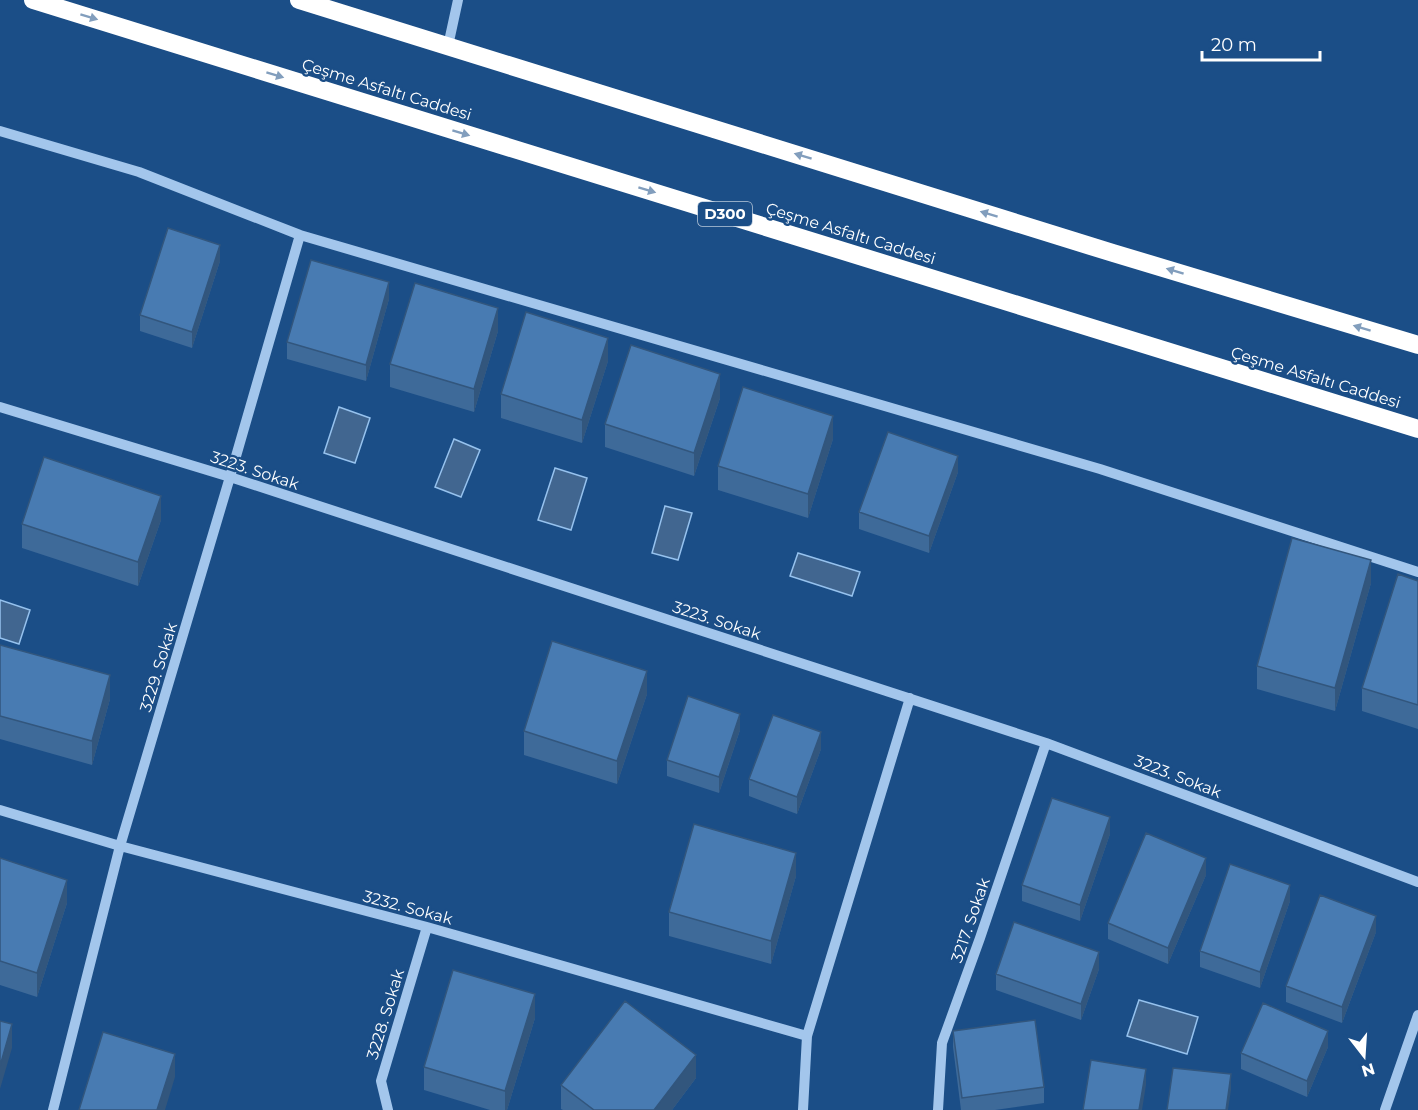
<svg xmlns="http://www.w3.org/2000/svg" width="1418" height="1110" viewBox="0 0 1418 1110" font-family="Montserrat,sans-serif">
<style>
.water{fill:#416690;stroke:#96c2ee;stroke-width:1.5}
.lines{fill:none;stroke-linecap:round;stroke-linejoin:round}
.minor{stroke:#a3c6ec;stroke-width:10}
.highway{stroke:#fff;stroke-width:18}
.wall{fill:#3e6a99}
.shaded-wall{fill:#32567d}
.building{fill:#487bb2;stroke:#32567d;stroke-width:1.5}
.oneway{fill:#829ebd}
.labels{text-anchor:middle;stroke-width:5;stroke-linejoin:round;paint-order:stroke}
.shield{fill:#1b4e87;stroke:#bbcadb;stroke-width:1.5}
.shield-label{font-size:15px;font-weight:bold;fill:#fff}
.street-label{font-size:16px;fill:#fff;stroke:#1b4e87}
</style>
<rect width="100%" height="100%" fill="#1b4e87"/>
<path class="water" d="M 339,407 L 370,418 L 355,463 L 324,453 Z
M 454,439 L 480,450 L 461,497 L 435,487 Z
M 555,468 L 587,478 L 571,530 L 538,520 Z
M 665,506 L 692,513 L 678,560 L 652,553 Z
M 798,553 L 860,572 L 852,596 L 790,576 Z
M 0,600 L 30,610 L 19,644 L 0,638 Z
M 1139,1000 L 1198,1017 L 1187,1054 L 1127,1036 Z"/>
<g class="lines">
<path class="minor" d="M 448,46 L 458,0
M 0,131 L 139,172 L 300,235 L 1100,469 L 1418,572
M 0,407 L 230,477 L 1046,743 L 1418,882
M 0,810 L 120,846 L 427,927 L 807,1036
M 53,1110 L 120,846 L 230,477 L 300,235
M 388,1110 L 381,1081 L 427,927
M 803,1110 L 807,1036 L 910,698
M 938,1110 L 942,1043 L 980,938 L 1046,743
M 1385,1110 L 1418,1015"/>
<path class="highway" d="M 33,0 L 1418,429
M 299,0 L 1113,253 L 1418,345"/>
</g>
<path class="wall" d="M 220,261 L 192,348 L 140,331 L 140,315 Z
M 389,299 L 366,381 L 287,359 L 287,342 Z
M 498,331 L 474,412 L 390,387 L 390,364 Z
M 608,361 L 582,443 L 501,418 L 501,394 Z
M 720,398 L 694,476 L 605,447 L 605,424 Z
M 833,439 L 808,518 L 718,490 L 718,466 Z
M 958,472 L 929,553 L 859,529 L 859,512 Z
M 161,520 L 138,586 L 22,548 L 22,524 Z
M 1418,581 L 1418,729 L 1362,711 L 1362,688 Z
M 1371,583 L 1335,711 L 1257,689 L 1257,666 Z
M 0,645 L 110,699 L 92,765 L 0,739 Z
M 647,694 L 617,784 L 524,755 L 524,731 Z
M 740,730 L 719,793 L 667,776 L 667,760 Z
M 821,749 L 797,814 L 749,796 L 749,779 Z
M 1110,834 L 1080,921 L 1022,901 L 1022,885 Z
M 0,858 L 67,903 L 37,997 L 0,985 Z
M 1206,875 L 1168,964 L 1108,939 L 1108,923 Z
M 796,876 L 771,964 L 669,936 L 669,912 Z
M 1290,901 L 1260,988 L 1200,967 L 1200,951 Z
M 1376,932 L 1342,1023 L 1286,1002 L 1286,986 Z
M 1099,969 L 1081,1020 L 996,990 L 996,974 Z
M 535,1018 L 507,1110 L 490,1110 L 424,1090 L 424,1067 Z
M 953,1031 L 1044,1087 L 1044,1103 L 995,1110 L 961,1110 L 953,1047 Z
M 1328,1047 L 1307,1097 L 1241,1069 L 1241,1053 Z
M 696,1078 L 672,1110 L 563,1110 L 561,1109 L 561,1085 Z"/>
<path class="shaded-wall" d="M 220,245 L 220,261 L 192,348 L 192,332 Z
M 389,282 L 389,299 L 366,381 L 366,365 Z
M 498,308 L 498,331 L 474,412 L 474,389 Z
M 608,338 L 608,361 L 582,443 L 582,420 Z
M 720,374 L 720,398 L 694,476 L 694,453 Z
M 833,416 L 833,439 L 808,518 L 808,494 Z
M 958,456 L 958,472 L 929,553 L 929,536 Z
M 161,496 L 161,520 L 138,586 L 138,562 Z
M 1371,560 L 1371,583 L 1335,711 L 1335,688 Z
M 647,671 L 647,694 L 617,784 L 617,761 Z
M 110,675 L 110,699 L 92,765 L 92,741 Z
M 740,714 L 740,730 L 719,793 L 719,777 Z
M 821,732 L 821,749 L 797,814 L 797,797 Z
M 1110,817 L 1110,834 L 1080,921 L 1080,905 Z
M 796,853 L 796,876 L 771,964 L 771,941 Z
M 1206,858 L 1206,875 L 1168,964 L 1168,948 Z
M 67,880 L 67,903 L 37,997 L 37,973 Z
M 1290,885 L 1290,901 L 1260,988 L 1260,972 Z
M 1376,916 L 1376,932 L 1342,1023 L 1342,1007 Z
M 1099,952 L 1099,969 L 1081,1020 L 1081,1004 Z
M 535,994 L 535,1018 L 507,1110 L 505,1110 L 505,1091 Z
M 12,1024 L 12,1048 L 0,1089 L 0,1066 Z
M 1328,1031 L 1328,1047 L 1307,1097 L 1307,1081 Z
M 175,1054 L 175,1077 L 165,1110 L 157,1110 Z
M 696,1055 L 696,1078 L 672,1110 L 654,1110 Z
M 1146,1069 L 1146,1085 L 1142,1110 L 1139,1110 Z
M 1231,1074 L 1231,1090 L 1228,1110 L 1226,1110 Z"/>
<path class="building" d="M 168,228 L 220,245 L 192,332 L 140,315 Z
M 311,260 L 389,282 L 366,365 L 287,342 Z
M 415,283 L 498,308 L 474,389 L 390,364 Z
M 526,312 L 608,338 L 582,420 L 501,394 Z
M 631,345 L 720,374 L 694,453 L 605,424 Z
M 743,387 L 833,416 L 808,494 L 718,466 Z
M 888,432 L 958,456 L 929,536 L 859,512 Z
M 44,457 L 161,496 L 138,562 L 22,524 Z
M 1292,538 L 1371,560 L 1335,688 L 1257,666 Z
M 1398,574 L 1418,581 L 1418,705 L 1362,688 Z
M 552,641 L 647,671 L 617,761 L 524,731 Z
M 0,645 L 110,675 L 92,741 L 0,716 Z
M 688,696 L 740,714 L 719,777 L 667,760 Z
M 773,715 L 821,732 L 797,797 L 749,779 Z
M 1052,798 L 1110,817 L 1080,905 L 1022,885 Z
M 694,824 L 796,853 L 771,941 L 669,912 Z
M 1146,833 L 1206,858 L 1168,948 L 1108,923 Z
M 0,858 L 67,880 L 37,973 L 0,961 Z
M 1230,864 L 1290,885 L 1260,972 L 1200,951 Z
M 1320,895 L 1376,916 L 1342,1007 L 1286,986 Z
M 1014,922 L 1099,952 L 1081,1004 L 996,974 Z
M 453,970 L 535,994 L 505,1091 L 424,1067 Z
M 625,1001 L 696,1055 L 654,1110 L 594,1110 L 561,1085 Z
M 1263,1003 L 1328,1031 L 1307,1081 L 1241,1053 Z
M 1035,1020 L 1044,1087 L 962,1098 L 953,1031 Z
M 0,1021 L 12,1024 L 0,1066 Z
M 103,1032 L 175,1054 L 157,1110 L 79,1110 Z
M 1091,1060 L 1146,1069 L 1139,1110 L 1083,1110 Z
M 1173,1068 L 1231,1074 L 1226,1110 L 1167,1110 Z"/>
<defs><path id="oneway-solid" d="M-6-.8H1V-3.2L6.5 0L1 3.2V.8H-6Z" transform="scale(1.5)"/></defs>
<g class="oneway">
<use href="#oneway-solid" transform="translate(89 17) rotate(17)"/>
<use href="#oneway-solid" transform="translate(275 75) rotate(17)"/>
<use href="#oneway-solid" transform="translate(461 133) rotate(17)"/>
<use href="#oneway-solid" transform="translate(803 156) rotate(-163)"/>
<use href="#oneway-solid" transform="translate(647 190) rotate(17)"/>
<use href="#oneway-solid" transform="translate(989 214) rotate(-163)"/>
<use href="#oneway-solid" transform="translate(1175 271) rotate(-163)"/>
<use href="#oneway-solid" transform="translate(1362 328) rotate(-163)"/>
</g>
<g class="labels">
<rect class="shield" x="698" y="202" width="54" height="24" rx="4.5"/>
<g class="shield-label">
<text x="725" y="219">D300</text>
</g>
<g class="street-label">
<text transform="translate(387 89) rotate(17)" y="6">Çeşme Asfaltı Caddesi</text>
<text transform="translate(851 233) rotate(17)" y="6">Çeşme Asfaltı Caddesi</text>
<text transform="translate(1316 377) rotate(17)" y="6">Çeşme Asfaltı Caddesi</text>
<text transform="translate(255 470) rotate(18)" y="6">3223. Sokak</text>
<text transform="translate(717 620) rotate(18)" y="6">3223. Sokak</text>
<text transform="translate(158 667) rotate(-73)" y="6">3229. Sokak</text>
<text transform="translate(1178 776) rotate(21)" y="6">3223. Sokak</text>
<text transform="translate(408 907) rotate(15)" y="6">3232. Sokak</text>
<text transform="translate(970 920) rotate(-71)" y="6">3217. Sokak</text>
<text transform="translate(385 1014) rotate(-73)" y="6">3228. Sokak</text>
</g>
</g>
<g transform="translate(1364 1056) rotate(163)" stroke="#1b4e87" stroke-width="4.5" paint-order="stroke">
<path d="M0-4.5L10 22L0 15L-10 22Z" fill="#ffffff"/>
<text y="-9" font-size="16" font-weight="bold" text-anchor="middle" fill="#ffffff">N</text>
</g>
<path d="M1202 51v9h118v-9" fill="none" stroke="#ffffff" stroke-width="3"/>
<text x="1211" y="51" font-size="18" fill="#ffffff" stroke="#1b4e87" stroke-width="4.5" paint-order="stroke">20 m</text>
</svg>
